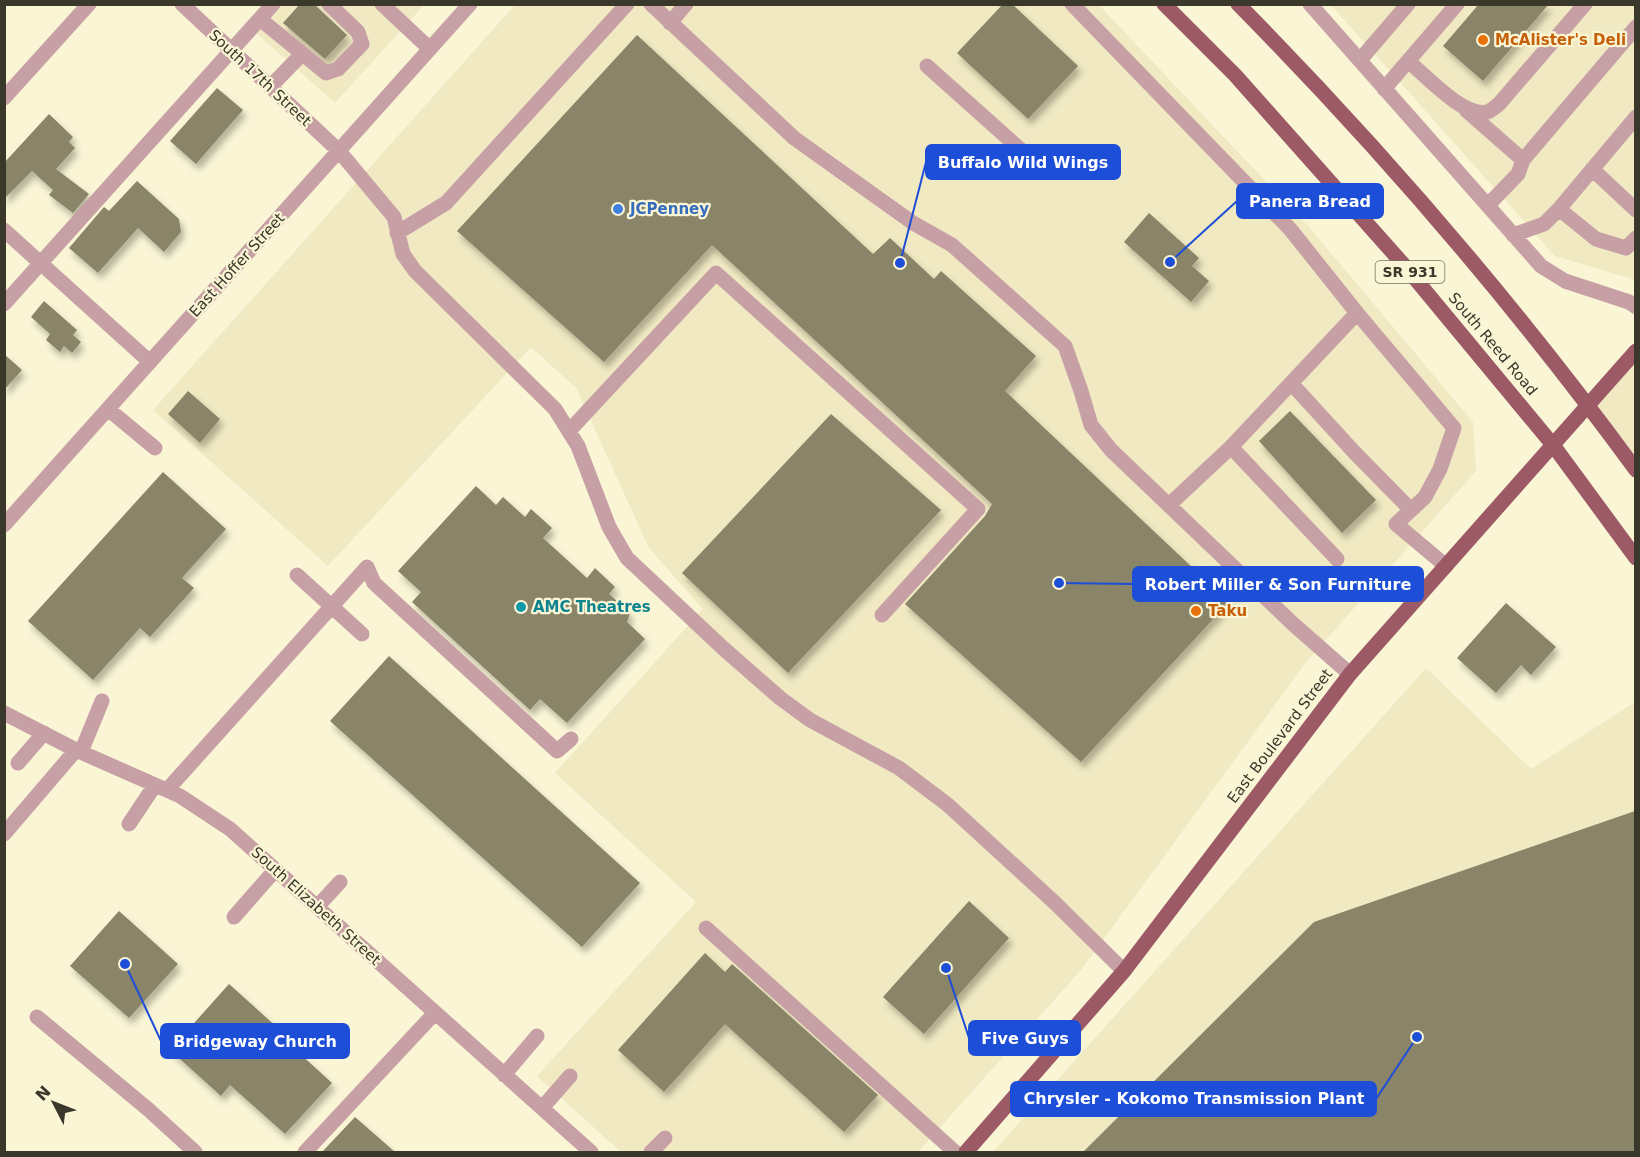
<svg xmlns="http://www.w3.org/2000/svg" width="1640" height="1157" viewBox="0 0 1640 1157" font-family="'DejaVu Sans',sans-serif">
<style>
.built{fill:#f0e9c2}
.building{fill:#8a8467;filter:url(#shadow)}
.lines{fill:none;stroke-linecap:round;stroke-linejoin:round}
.minor{stroke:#c7a0a6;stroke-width:15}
.major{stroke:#9c5a66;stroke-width:15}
.food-dot{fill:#e8710a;stroke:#faf5d5;stroke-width:2}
.shop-dot{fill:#3f7fe0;stroke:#faf5d5;stroke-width:2}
.culture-dot{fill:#0f9aa8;stroke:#faf5d5;stroke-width:2}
.labels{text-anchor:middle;stroke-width:4.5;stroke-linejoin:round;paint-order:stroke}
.shield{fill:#faf5d5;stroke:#74705e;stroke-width:1.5}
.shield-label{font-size:14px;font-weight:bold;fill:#3a372b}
.food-label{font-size:15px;font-weight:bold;fill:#c56008;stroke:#faf5d5;text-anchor:start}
.street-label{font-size:15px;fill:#3a372b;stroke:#faf5d5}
.shop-label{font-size:15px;font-weight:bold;fill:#366cbe;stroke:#faf5d5;text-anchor:start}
.culture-label{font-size:15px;font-weight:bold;fill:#0d838f;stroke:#faf5d5;text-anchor:start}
.leader{fill:none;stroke:#1d4ed8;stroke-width:2}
.callout-dot{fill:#1d4ed8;stroke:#faf5d5;stroke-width:2}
.callout{fill:#1d4ed8;stroke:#1d4ed8;stroke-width:2}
.callout-label{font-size:16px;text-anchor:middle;font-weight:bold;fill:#fff}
</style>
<defs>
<filter id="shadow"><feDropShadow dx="3.5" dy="6" stdDeviation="3" flood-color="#0004"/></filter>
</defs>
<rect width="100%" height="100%" fill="#faf5d5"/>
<path class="built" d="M 1098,4 L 1309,227 L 1473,422 L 1476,471 L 1307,661 L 1081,970 L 918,1152 L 621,1152 L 537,1076 L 696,902 L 555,773 L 703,609 L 649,548 L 576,388 L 531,347 L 328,566 L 153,410 L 515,5 Z
M 279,5 L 424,5 L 335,103 L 255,32 Z
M 1331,5 L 1635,5 L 1635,280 L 1555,256 Z
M 1635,351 L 1635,473 L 1588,405 Z
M 1426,668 L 1531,769 L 1635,702 L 1635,1152 L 993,1152 Z"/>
<path class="building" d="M 300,4 L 314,4 L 347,35 L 325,59 L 283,23 Z
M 1003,4 L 1012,4 L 1078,66 L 1028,119 L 957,53 Z
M 1479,4 L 1549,4 L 1483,81 L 1443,46 Z
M 637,35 L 873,254 L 890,238 L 934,279 L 941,271 L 1036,356 L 1005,391 L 1229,602 L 1081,762 L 905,604 L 985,516 L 992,504 L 712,245 L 604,362 L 457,231 Z
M 217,88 L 243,110 L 196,164 L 170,141 Z
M 49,114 L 73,137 L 69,142 L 75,148 L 56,169 L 89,194 L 73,213 L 49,195 L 53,190 L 32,171 L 4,199 L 4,163 Z
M 137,181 L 179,219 L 181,232 L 164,252 L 138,228 L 98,273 L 69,248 L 104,207 L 109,211 Z
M 1149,213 L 1199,258 L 1192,266 L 1209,281 L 1191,302 L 1124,242 Z
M 44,301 L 77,330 L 73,335 L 81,342 L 72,353 L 64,346 L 60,352 L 46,340 L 50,334 L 31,317 Z
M 4,354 L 22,370 L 4,390 Z
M 188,391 L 220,419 L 200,443 L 168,414 Z
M 1290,411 L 1376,500 L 1342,533 L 1259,441 Z
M 831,414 L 941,510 L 788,673 L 682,573 Z
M 163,472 L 226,529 L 182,578 L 194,588 L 150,637 L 140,628 L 93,680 L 28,621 Z
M 476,486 L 496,505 L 503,497 L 525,517 L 531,509 L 552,528 L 543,538 L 587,578 L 595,568 L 615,587 L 609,594 L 630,613 L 627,622 L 645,639 L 567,723 L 540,699 L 530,710 L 412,602 L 421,592 L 398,571 Z
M 1506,603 L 1556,647 L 1531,675 L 1521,665 L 1496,693 L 1457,658 Z
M 389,656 L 640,883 L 582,947 L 330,721 Z
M 1635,811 L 1635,1152 L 1083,1152 L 1314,922 Z
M 969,901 L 1009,938 L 924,1034 L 883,997 Z
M 119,911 L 178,964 L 129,1018 L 70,966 Z
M 705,953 L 725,972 L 732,964 L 878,1095 L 844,1132 L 725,1024 L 664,1092 L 618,1050 Z
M 229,984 L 279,1029 L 276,1032 L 332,1083 L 285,1134 L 230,1085 L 221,1096 L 170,1050 Z
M 355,1117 L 395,1152 L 322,1152 Z"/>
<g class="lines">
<path class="minor" d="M 182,4 L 339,151 L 394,217 L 403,254 L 415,271 L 555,409 L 578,446 L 609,527 L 627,558 L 724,649 L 780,698 L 810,720 L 899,768 L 948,805 L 1054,902 L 1124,971
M 382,4 L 430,49
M 651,4 L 794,138 L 913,223 L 952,245 L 1065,346 L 1081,391 L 1091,425 L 1111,450 L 1292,623 L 1350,674
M 1072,4 L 1290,229 L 1357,313
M 1310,4 L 1541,266 L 1565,281 L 1629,302 L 1636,307
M 260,19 L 326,73 L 338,69 L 362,44 L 358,32 L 329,4
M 670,23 L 686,4
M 1360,60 L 1408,4
M 1408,61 C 1425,75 1464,118 1487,112 C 1491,111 1495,107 1499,104 L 1585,4
M 927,66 L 1030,158
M 270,87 L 302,54
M 1384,89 L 1457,4
M 4,98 L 89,4
M 1466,110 L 1523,160
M 1592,169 L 1636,210
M 1488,205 L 1518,174 L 1523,160 L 1636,27
M 1559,209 L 1596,239 L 1626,248 L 1636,238
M 4,230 L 150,362
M 397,233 L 446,203 L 627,4
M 1513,235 L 1544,224 L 1559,209 L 1636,117
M 4,304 L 273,4
M 1291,383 L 1354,452 L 1411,510
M 108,409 L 155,448
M 569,431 L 716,273 L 978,509 L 882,615
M 1231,447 L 1337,559
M 1169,505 L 1231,447 L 1357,313 L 1454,428 L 1440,469 L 1425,497 L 1396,524 L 1446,566
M 4,525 L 470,4
M 297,575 L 362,634
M 4,713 L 76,750 L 180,796 L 230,829 L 591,1152
M 81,752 L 102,701
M 18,763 L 44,733
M 167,790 L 367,567 L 374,583 L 557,751 L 571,739
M 129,824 L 155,785
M 4,834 L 76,750
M 317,907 L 340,882
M 234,917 L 275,870
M 706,928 L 955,1152
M 37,1017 L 149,1110 L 195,1152
M 504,1075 L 537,1036
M 542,1108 L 570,1076
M 305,1152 L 434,1014
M 651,1152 L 665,1138"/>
<path class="major" d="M 1164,4 L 1235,75 L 1403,264 L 1553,445 L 1636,558
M 1238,4 C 1381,149 1516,306 1636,470
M 966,1152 L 1124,971 L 1350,674 L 1636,351"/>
</g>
<g class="food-dot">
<circle cx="1483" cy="40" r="6"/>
<circle cx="1196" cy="611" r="6"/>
</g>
<circle class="shop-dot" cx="618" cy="209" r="6"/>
<circle class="culture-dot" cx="521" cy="607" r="6"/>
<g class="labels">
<rect class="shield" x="1375.5" y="261" width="69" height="22" rx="4.5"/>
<g class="shield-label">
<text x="1410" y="277">SR 931</text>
</g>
<g class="food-label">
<text x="1495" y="45">McAlister's Deli</text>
<text x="1208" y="616">Taku</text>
</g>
<g class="street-label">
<text transform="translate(260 78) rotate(43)" y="5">South 17th Street</text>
<text transform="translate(237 265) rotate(-48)" y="5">East Hoffer Street</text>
<text transform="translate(1493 344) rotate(50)" y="5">South Reed Road</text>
<text transform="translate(1280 736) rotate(-53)" y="5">East Boulevard Street</text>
<text transform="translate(316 906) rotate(42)" y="5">South Elizabeth Street</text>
</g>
<g class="shop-label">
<text x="630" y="214">JCPenney</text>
</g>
<g class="culture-label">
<text x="533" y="612">AMC Theatres</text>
</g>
</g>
<path class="leader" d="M900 263L926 162M1170 262L1237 201M1059 583L1133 584M946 968L969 1038M125 964L161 1041M1417 1037L1376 1099"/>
<g class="callout-dot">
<circle cx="900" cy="263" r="6"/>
<circle cx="1170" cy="262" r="6"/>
<circle cx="1059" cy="583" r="6"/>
<circle cx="946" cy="968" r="6"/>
<circle cx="125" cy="964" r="6"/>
<circle cx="1417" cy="1037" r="6"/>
</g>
<g class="callout">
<rect x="926" y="145" width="194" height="34" rx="6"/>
<rect x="1237" y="184" width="146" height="34" rx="6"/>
<rect x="1133" y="567" width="290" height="34" rx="6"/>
<rect x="969" y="1021" width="111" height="34" rx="6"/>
<rect x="161" y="1024" width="188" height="34" rx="6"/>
<rect x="1011" y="1082" width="365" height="34" rx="6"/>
</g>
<g class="callout-label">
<text x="1023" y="168">Buffalo Wild Wings</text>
<text x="1310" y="207">Panera Bread</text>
<text x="1278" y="590">Robert Miller &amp; Son Furniture</text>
<text x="1025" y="1044">Five Guys</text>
<text x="255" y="1047">Bridgeway Church</text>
<text x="1194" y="1104">Chrysler - Kokomo Transmission Plant</text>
</g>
<rect width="1640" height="1157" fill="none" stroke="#3a372b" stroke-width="12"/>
<g transform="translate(54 1103) rotate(312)" stroke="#faf5d5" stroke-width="4.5" paint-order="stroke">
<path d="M0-4.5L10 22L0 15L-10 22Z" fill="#3a372b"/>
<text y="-9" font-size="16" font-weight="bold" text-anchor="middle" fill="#3a372b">N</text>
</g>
</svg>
